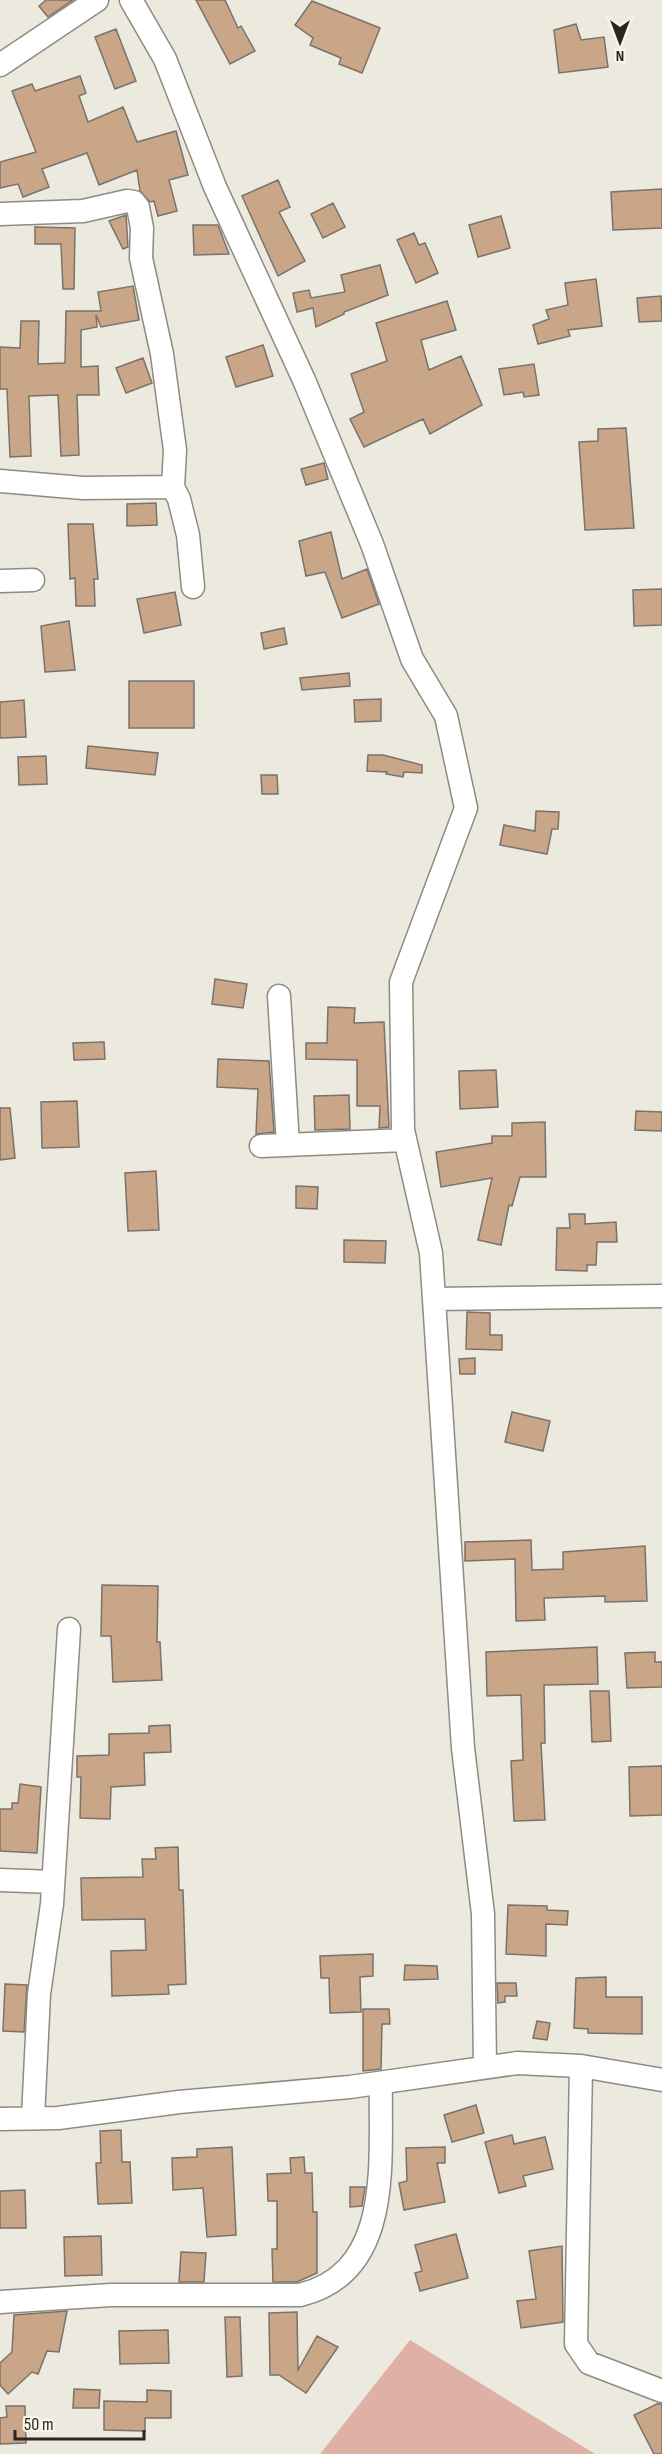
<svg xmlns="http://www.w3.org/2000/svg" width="662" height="2454" viewBox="0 0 662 2454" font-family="'Sofia Sans Condensed',sans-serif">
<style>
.green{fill:#dfb0a6}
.building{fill:#c8a687;stroke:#7b726b;stroke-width:1.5}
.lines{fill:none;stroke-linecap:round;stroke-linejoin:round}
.minor-casing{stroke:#8e8c81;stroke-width:25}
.minor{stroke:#fff;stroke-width:22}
</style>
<rect width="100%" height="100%" fill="#ece9de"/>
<path class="green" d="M 410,2340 L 595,2454 L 320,2454 Z"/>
<path class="building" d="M 46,0 L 73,0 L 48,17 L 39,6 Z
M 196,0 L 225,0 L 238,28 L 241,26 L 255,51 L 230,64 Z
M 312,1 L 380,28 L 362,73 L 339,64 L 341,58 L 310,45 L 313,38 L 295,25 Z
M 576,24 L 581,40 L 604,37 L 608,67 L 559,73 L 554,30 Z
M 116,29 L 136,81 L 115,89 L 95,37 Z
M 80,76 L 86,93 L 79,96 L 88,122 L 123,107 L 137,142 L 176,131 L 188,175 L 169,180 L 177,211 L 158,216 L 154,201 L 150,202 L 140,191 L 137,170 L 99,185 L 87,153 L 42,169 L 49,187 L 23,197 L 18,184 L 0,188 L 0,162 L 36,152 L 12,91 L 32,84 L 35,91 Z
M 278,180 L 290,207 L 279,212 L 305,261 L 278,276 L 242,196 Z
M 662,189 L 662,228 L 613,230 L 611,192 Z
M 333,203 L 345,227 L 323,238 L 311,214 Z
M 126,215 L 128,247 L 123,249 L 109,221 Z
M 501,216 L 510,248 L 478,257 L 469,225 Z
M 193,225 L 218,225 L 229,254 L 194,255 Z
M 35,227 L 75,228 L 74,289 L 63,289 L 61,244 L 35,244 Z
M 414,233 L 419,245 L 425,243 L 438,273 L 416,283 L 397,240 Z
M 380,265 L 388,295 L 344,312 L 344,314 L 316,327 L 313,308 L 297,312 L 293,293 L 309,290 L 311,298 L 345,292 L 341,275 Z
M 596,279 L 602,326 L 568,330 L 570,336 L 538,344 L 533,325 L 549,319 L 546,310 L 568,305 L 565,283 Z
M 133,286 L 139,320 L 101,327 L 96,315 L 97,327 L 81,330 L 81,367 L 98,366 L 99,395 L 77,395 L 79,455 L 61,456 L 58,395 L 29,396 L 31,456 L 10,457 L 7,389 L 0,389 L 0,347 L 20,348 L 21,321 L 39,321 L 38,364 L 65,363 L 66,311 L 101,311 L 98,292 Z
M 661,296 L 662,321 L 639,322 L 637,298 Z
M 447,301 L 456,330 L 421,340 L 429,370 L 461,356 L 482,405 L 430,434 L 423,419 L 364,447 L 350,419 L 364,412 L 351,374 L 387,361 L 376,323 Z
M 263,345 L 273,376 L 236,387 L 226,357 Z
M 143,358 L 152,383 L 126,393 L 116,368 Z
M 534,364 L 539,395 L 524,397 L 523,392 L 504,395 L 499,369 Z
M 626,428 L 634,528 L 585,530 L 579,442 L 598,441 L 598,429 Z
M 324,463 L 328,479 L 306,485 L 301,469 Z
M 156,503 L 157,525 L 127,526 L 127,504 Z
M 68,524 L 93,524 L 98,579 L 94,579 L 95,606 L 76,606 L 75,578 L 70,579 Z
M 331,532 L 342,579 L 367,569 L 379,604 L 342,618 L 325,572 L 306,576 L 299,541 Z
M 662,589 L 662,625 L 634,626 L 633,590 Z
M 175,592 L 181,625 L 144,633 L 137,599 Z
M 69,621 L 75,670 L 45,672 L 41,626 Z
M 284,628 L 287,644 L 264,649 L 261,633 Z
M 349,673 L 350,686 L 302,690 L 300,678 Z
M 129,681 L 194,681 L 194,728 L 129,728 Z
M 381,699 L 381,721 L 355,722 L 354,700 Z
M 24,700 L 26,737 L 0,738 L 0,702 Z
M 88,746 L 158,753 L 155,775 L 86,768 Z
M 368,755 L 383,755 L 422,765 L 422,773 L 404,772 L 403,777 L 386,774 L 387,772 L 367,771 Z
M 46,756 L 47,784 L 19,785 L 18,757 Z
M 261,775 L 277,775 L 278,794 L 262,794 Z
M 536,811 L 559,812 L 558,829 L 552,829 L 547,854 L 500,845 L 504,825 L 535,831 Z
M 215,979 L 247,984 L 243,1008 L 212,1004 Z
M 328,1007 L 355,1008 L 354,1023 L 384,1022 L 389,1127 L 379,1128 L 380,1106 L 357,1106 L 357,1060 L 306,1059 L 306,1043 L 327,1043 Z
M 104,1042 L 105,1059 L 74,1060 L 73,1043 Z
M 218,1059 L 269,1061 L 274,1132 L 256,1134 L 258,1089 L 217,1087 Z
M 496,1070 L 498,1107 L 460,1109 L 459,1071 Z
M 349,1095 L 350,1129 L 315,1130 L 314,1096 Z
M 77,1101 L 79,1147 L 42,1148 L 41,1102 Z
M 0,1108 L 10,1108 L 15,1158 L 0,1160 Z
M 636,1111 L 662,1112 L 662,1131 L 635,1130 Z
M 545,1122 L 546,1177 L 520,1177 L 512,1206 L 509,1205 L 501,1245 L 478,1240 L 492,1178 L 441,1187 L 436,1152 L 492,1143 L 492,1136 L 512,1136 L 512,1123 Z
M 156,1171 L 159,1230 L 128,1231 L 125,1173 Z
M 296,1186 L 318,1187 L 317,1209 L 296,1208 Z
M 569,1214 L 585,1214 L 585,1224 L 616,1222 L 617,1242 L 597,1242 L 596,1265 L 587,1265 L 587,1271 L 556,1270 L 557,1228 L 570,1228 Z
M 344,1240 L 386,1241 L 385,1263 L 344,1262 Z
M 467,1312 L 490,1313 L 490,1335 L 502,1335 L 502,1350 L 466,1349 Z
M 475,1358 L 475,1374 L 460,1374 L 459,1359 Z
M 512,1412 L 550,1421 L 543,1451 L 505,1442 Z
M 531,1540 L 532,1570 L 563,1569 L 563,1552 L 645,1546 L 647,1601 L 605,1602 L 605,1596 L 544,1598 L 545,1620 L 516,1621 L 515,1559 L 465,1561 L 465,1542 Z
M 102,1585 L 158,1586 L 157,1642 L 160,1642 L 162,1680 L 113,1682 L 111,1636 L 101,1636 Z
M 597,1647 L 598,1684 L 544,1685 L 545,1743 L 541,1743 L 545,1820 L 514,1821 L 511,1761 L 523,1760 L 521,1695 L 487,1696 L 486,1652 Z
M 655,1652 L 655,1662 L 662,1662 L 662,1687 L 627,1688 L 625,1653 Z
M 590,1691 L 609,1691 L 611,1741 L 592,1742 Z
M 170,1725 L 171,1752 L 144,1753 L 145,1785 L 111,1787 L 110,1819 L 80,1818 L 81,1777 L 77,1777 L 77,1756 L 109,1755 L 109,1734 L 149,1733 L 149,1726 Z
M 662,1766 L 662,1815 L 630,1816 L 629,1767 Z
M 20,1784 L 41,1787 L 37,1853 L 0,1851 L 0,1809 L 12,1809 L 12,1803 L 18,1803 Z
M 178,1847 L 179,1890 L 183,1890 L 186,1984 L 168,1985 L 169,1994 L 112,1996 L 111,1951 L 146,1950 L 145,1919 L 82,1920 L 81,1878 L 143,1877 L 142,1859 L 156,1859 L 155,1848 Z
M 508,1905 L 547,1906 L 547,1910 L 568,1911 L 567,1925 L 546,1924 L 546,1956 L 506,1954 Z
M 373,1954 L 373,1976 L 360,1977 L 361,2012 L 330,2013 L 329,1978 L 321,1978 L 320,1956 Z
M 405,1965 L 437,1966 L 438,1979 L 404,1980 Z
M 606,1977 L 606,1997 L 642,1997 L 642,2034 L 588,2033 L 588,2029 L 574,2028 L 576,1978 Z
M 497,1983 L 516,1983 L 517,1996 L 505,1996 L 505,2002 L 498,2003 Z
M 5,1984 L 27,1985 L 24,2032 L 3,2031 Z
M 363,2009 L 389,2009 L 390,2024 L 382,2024 L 381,2069 L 363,2071 Z
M 537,2021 L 550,2023 L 547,2040 L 533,2038 Z
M 476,2105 L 484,2133 L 452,2142 L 444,2115 Z
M 121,2130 L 122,2162 L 130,2162 L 132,2203 L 98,2204 L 96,2163 L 101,2163 L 100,2131 Z
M 512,2135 L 514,2144 L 545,2137 L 553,2169 L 523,2176 L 526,2186 L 499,2193 L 485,2142 Z
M 232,2147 L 236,2235 L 207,2237 L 203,2188 L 173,2190 L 172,2158 L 197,2157 L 197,2149 Z
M 445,2147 L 445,2163 L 437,2163 L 445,2202 L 404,2210 L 399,2183 L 407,2181 L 406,2148 Z
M 304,2157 L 305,2173 L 312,2173 L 313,2212 L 317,2212 L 317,2273 L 297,2282 L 273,2282 L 272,2249 L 277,2249 L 277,2201 L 268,2201 L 267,2174 L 291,2173 L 290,2158 Z
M 350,2187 L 365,2187 L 362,2206 L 350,2207 Z
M 25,2190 L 26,2228 L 0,2228 L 0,2191 Z
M 456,2234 L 468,2278 L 420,2291 L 415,2273 L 422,2271 L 415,2245 Z
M 101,2236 L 102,2275 L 65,2276 L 64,2237 Z
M 562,2246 L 563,2322 L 521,2328 L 517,2301 L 536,2299 L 529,2251 Z
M 181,2252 L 206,2253 L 204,2282 L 179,2282 Z
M 67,2311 L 59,2352 L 47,2351 L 38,2374 L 32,2372 L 8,2394 L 0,2385 L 0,2363 L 12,2352 L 14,2315 Z
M 297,2312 L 298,2370 L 317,2336 L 338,2347 L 306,2393 L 279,2375 L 270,2375 L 269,2313 Z
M 225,2317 L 240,2317 L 242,2376 L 227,2377 Z
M 168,2330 L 169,2363 L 120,2364 L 119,2331 Z
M 74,2389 L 100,2390 L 99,2408 L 73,2408 Z
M 147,2390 L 171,2391 L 171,2418 L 145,2418 L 145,2431 L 104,2430 L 104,2401 L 147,2402 Z
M 657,2404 L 662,2404 L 662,2454 L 654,2454 L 634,2415 Z
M 6,2406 L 25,2406 L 26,2443 L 0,2444 L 0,2418 L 7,2417 Z"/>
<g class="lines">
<defs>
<path id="minor" d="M 131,0 L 165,59 L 215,187 L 304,380 L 372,544 L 412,659 L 446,716 L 466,808 L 401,982 L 403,1130 L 431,1253 L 463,1748 L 483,1914 L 485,2067
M 0,65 L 97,0
M 0,214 L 83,211 L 127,201 L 134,202 L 138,207 L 142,228 L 141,258 L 162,354 L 175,450 L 173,487 L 179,499 L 188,535 L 193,587
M 0,481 L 83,488 L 173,487
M 0,581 L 33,580
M 279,996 L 288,1145
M 261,1146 L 405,1140
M 434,1299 L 662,1296
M 0,1880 L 53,1882
M 581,2066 L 576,2344 L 589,2363 L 662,2391
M 33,2118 L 39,1994 L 52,1904 L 69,1629
M 0,2119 L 58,2118 L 179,2102 L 350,2087 L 517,2063 L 581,2066 L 662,2080
M 0,2302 L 111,2295 L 300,2295 C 395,2272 379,2159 381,2083"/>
</defs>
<use href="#minor" class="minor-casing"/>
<use href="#minor" class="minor"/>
</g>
<g transform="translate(620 42) rotate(180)" stroke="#f9f7eb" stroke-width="4.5" paint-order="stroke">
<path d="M0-4.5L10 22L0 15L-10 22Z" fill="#272622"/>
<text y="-9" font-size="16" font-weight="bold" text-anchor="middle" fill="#272622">N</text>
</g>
<path d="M15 2430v9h129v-9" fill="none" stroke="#272622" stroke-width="3"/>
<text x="24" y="2430" font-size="18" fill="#272622" stroke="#f9f7eb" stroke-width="4.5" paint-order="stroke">50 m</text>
</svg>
